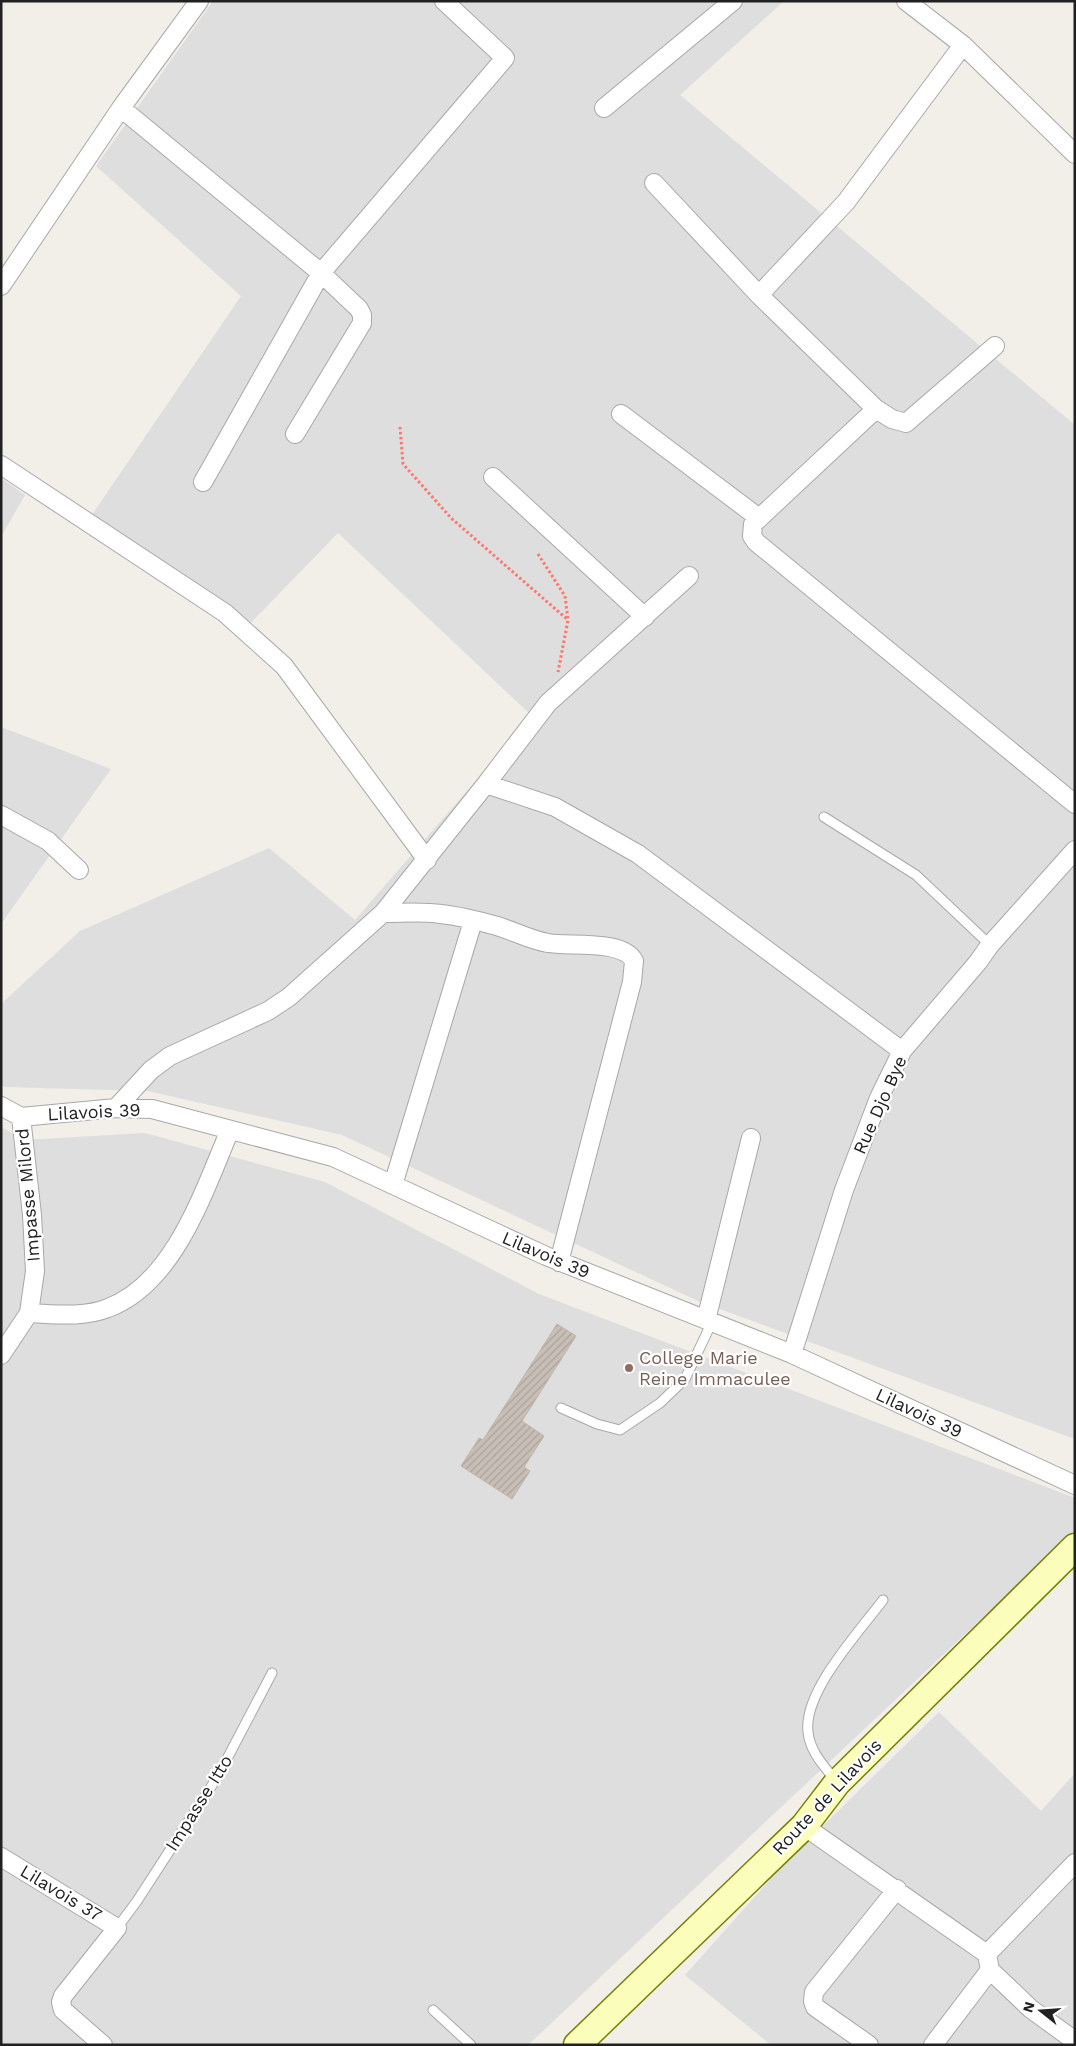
<svg xmlns="http://www.w3.org/2000/svg" width="1076" height="2046" viewBox="0 0 1076 2046" font-family="'Work Sans',sans-serif">
<style>
.residential{fill:#dfdede}
.building{fill:url(#building-hatch);stroke:#c5b4a9}
.lines{fill:none;stroke-linecap:round;stroke-linejoin:round}
.lane-casing{stroke:#a8a8a8;stroke-width:11}
.street-casing{stroke:#a8a8a8;stroke-width:20}
.secondary-casing{stroke:#768100;stroke-width:29}
.path{stroke:#ff766c;stroke-width:3;stroke-dasharray:2.5 2.5;stroke-linecap:butt}
.lane{stroke:#fff;stroke-width:9}
.street{stroke:#fff;stroke-width:18}
.secondary{stroke:#fbfdbb;stroke-width:26}
.education-dot{fill:#8d6e63;stroke:#fff;stroke-width:2}
.labels{text-anchor:middle;stroke-width:4.5;stroke-linejoin:round;paint-order:stroke}
.street-label{font-size:18px;fill:#212121;stroke:#fff}
.education-label{font-size:18px;fill:#785e54;stroke:#fff;text-anchor:start}
</style>
<defs>
<pattern id="building-hatch" width="6" height="6" patternUnits="userSpaceOnUse" patternTransform="scale(1.25)"><rect width="6" height="6" fill="#c7beb6"/><path d="M-1 1l2-2M0 6l6-6M5 7l2-2" fill="none" stroke="#aba39c"/></pattern>
</defs>
<rect width="100%" height="100%" fill="#f2eee8"/>
<path class="residential" d="M 213,1 L 784,1 L 680,95 L 1075,425 L 1075,1439 L 698,1301 L 342,1135 L 148,1091 L 4,1087 L 1,1084 L 1,1004 L 80,931 L 269,848 L 355,920 L 532,716 L 338,533 L 241,633 L 85,525 L 241,296 L 96,166 Z
M 1,478 L 25,495 L 1,537 Z
M 1,727 L 111,769 L 1,924 Z
M 1,1127 L 24,1140 L 145,1133 L 325,1182 L 539,1294 L 1075,1498 L 1075,1531 L 528,2045 L 1,2045 Z
M 939,1712 L 1041,1811 L 1075,1773 L 1075,2045 L 771,2045 L 685,1975 L 784,1864 Z"/>
<path class="building" d="M 557,1324 L 576,1336 L 522,1421 L 544,1436 L 524,1467 L 530,1471 L 512,1499 L 461,1466 L 479,1438 L 483,1440 Z"/>
<g class="lines">
<defs>
<path id="lane" d="M 824,817 L 916,875 L 990,945
M 561,1408 L 597,1424 L 620,1430 L 660,1403 L 685,1379 L 712,1322
M 836,1781 C 824,1766 810,1752 808,1732 C 803,1692 859,1632 883,1600
M 117,1928 L 137,1901 L 218,1776 L 272,1673
M 433,2010 L 471,2045"/>
<path id="street" d="M 906,1 L 963,45 L 1075,154
M 121,108 L 321,273 L 359,309 L 362,315 L 362,323 L 295,434
M 604,108 L 733,1
M 654,183 L 759,295 L 876,409 L 892,419 L 906,423 L 995,346
M 1,286 L 121,108 L 199,1
M 759,295 L 846,202 L 963,45
M 876,409 L 753,524 L 752,536 L 756,542 L 1075,804
M 621,414 L 759,518
M 1,465 L 225,613 L 284,666 L 427,860
M 493,477 L 645,617
M 203,482 L 321,273 L 505,58 L 444,1
M 486,784 L 555,807 L 638,854 L 902,1051
M 1,815 L 48,841 L 79,870
M 383,913 C 402,913 422,911 441,914 C 459,916 479,921 497,926 C 514,931 530,940 548,943 C 569,947 623,939 634,961 L 632,982 L 559,1262
M 1,1106 L 21,1117 L 116,1108 L 152,1109 L 333,1157 L 546,1256 L 792,1354 L 1075,1485
M 116,1108 L 151,1070 L 170,1056 L 268,1011 L 289,997 L 383,913 L 486,784 L 548,703 L 689,576
M 393,1185 L 473,921
M 29,1313 C 55,1314 83,1318 108,1308 C 175,1283 204,1190 230,1130
M 706,1320 L 751,1138
M 792,1354 L 844,1190 L 879,1098 L 902,1051 L 978,962 L 990,945 L 1075,850
M 1,1355 L 29,1313 L 35,1271 L 32,1215 L 21,1117
M 804,1826 L 987,1954 L 990,1970 L 1031,2009 L 1075,2041
M 1,1857 L 117,1928 L 63,1996 L 61,2002 L 63,2010 L 103,2045
M 987,1954 L 1075,1863
M 869,2045 L 815,2007 L 813,2001 L 814,1992 L 897,1889
M 933,2045 L 990,1970"/>
<path id="secondary" d="M 577,2045 L 804,1826 L 837,1783 L 1075,1547"/>
</defs>
<use href="#lane" class="lane-casing"/>
<use href="#street" class="street-casing"/>
<use href="#secondary" class="secondary-casing"/>
<path class="path" d="M 400,427 L 403,464 L 451,518 L 568,620
M 538,554 L 565,596 L 568,620 L 558,672"/>
<use href="#lane" class="lane"/>
<use href="#street" class="street"/>
<use href="#secondary" class="secondary"/>
</g>
<circle class="education-dot" cx="629" cy="1368" r="5"/>
<g class="labels">
<g class="street-label">
<text transform="translate(880 1105) rotate(-66)" y="6">Rue Djo Bye</text>
<text transform="translate(94 1112) rotate(-3)" y="6">Lilavois 39</text>
<text transform="translate(28 1195) rotate(-95)" y="6">Impasse Milord</text>
<text transform="translate(546 1255) rotate(23)" y="6">Lilavois 39</text>
<text transform="translate(919 1413) rotate(25)" y="6">Lilavois 39</text>
<text transform="translate(827 1797) rotate(-47)" y="6">Route de Lilavois</text>
<text transform="translate(199 1803) rotate(-58)" y="6">Impasse Itto</text>
<text transform="translate(61 1893) rotate(31)" y="6">Lilavois 37</text>
</g>
<g class="education-label">
<text x="639" y="1364">College Marie<tspan x="639" dy="21">Reine Immaculee</tspan></text>
</g>
</g>
<rect width="1076" height="2046" fill="none" stroke="#212121" stroke-width="5"/>
<g transform="translate(1041 2011) rotate(287)" stroke="#ffffff" stroke-width="4" paint-order="stroke">
<path d="M0-4L9 19L0 12L-9 19Z" fill="#212121"/>
<text y="-8" font-size="14" font-weight="bold" text-anchor="middle" fill="#212121">N</text>
</g>
</svg>
